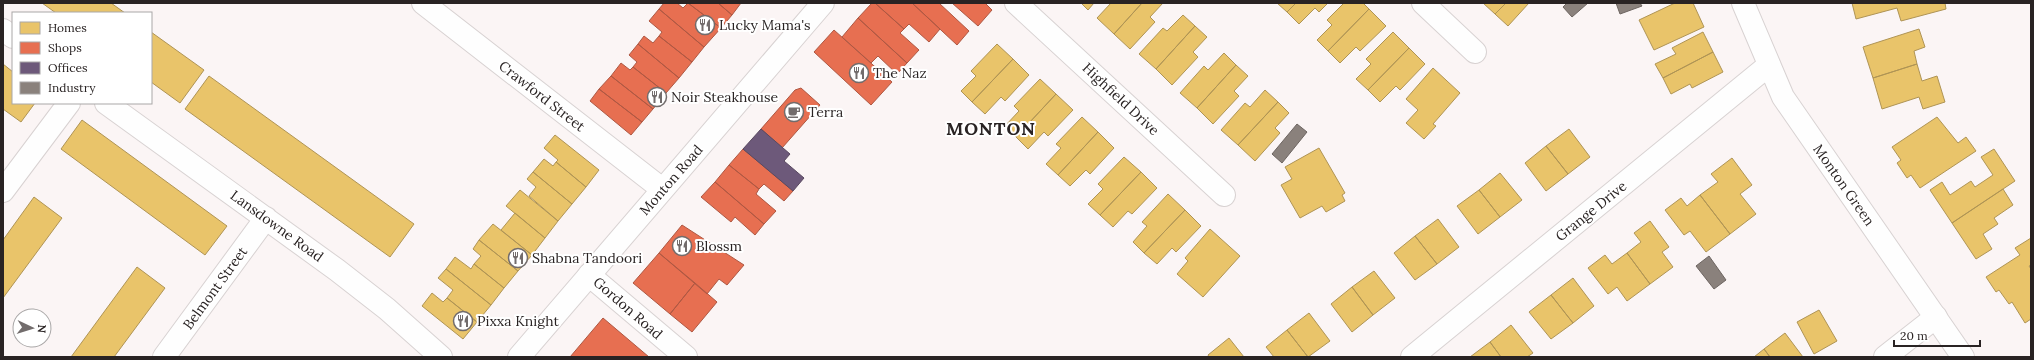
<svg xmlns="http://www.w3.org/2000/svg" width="2034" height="360" viewBox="0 0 2034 360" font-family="Lora,serif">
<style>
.homes{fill:#e9c46a;stroke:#af9455}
.shops{fill:#e76f51;stroke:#ae5843}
.offices{fill:#6d597a;stroke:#594960}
.industry{fill:#8a817c;stroke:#6d6561}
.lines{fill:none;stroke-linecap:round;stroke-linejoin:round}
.minor-casing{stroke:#d8d2d2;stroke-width:24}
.secondary-casing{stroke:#d8d2d2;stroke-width:24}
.minor{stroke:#fefefe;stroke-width:22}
.secondary{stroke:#fefefe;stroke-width:22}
.labels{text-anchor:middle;stroke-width:4;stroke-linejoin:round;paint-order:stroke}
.poi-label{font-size:14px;fill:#292323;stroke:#fff;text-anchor:start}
.street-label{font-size:14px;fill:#292323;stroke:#fff}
.district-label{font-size:18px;font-weight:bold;letter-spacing:1px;fill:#292323;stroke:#fff}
</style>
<rect width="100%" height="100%" fill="#fbf5f5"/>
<path class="homes" d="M 42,3 L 111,3 L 125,13 L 56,13 Z
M 1081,3 L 1094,3 L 1088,10 Z
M 1111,3 L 1142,3 L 1114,34 L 1097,18 Z
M 1142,3 L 1163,3 L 1150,17 L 1155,22 L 1130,49 L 1114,34 Z
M 1277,3 L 1296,3 L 1287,12 Z
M 1296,3 L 1328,3 L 1319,12 L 1315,8 L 1299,24 L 1287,12 Z
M 1344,3 L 1363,3 L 1369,9 L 1328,51 L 1317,40 L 1332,25 L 1327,20 Z
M 1483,3 L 1506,3 L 1495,14 Z
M 1506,3 L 1529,3 L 1508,26 L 1495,14 Z
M 1675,3 L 1693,3 L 1704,27 L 1654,50 L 1639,20 Z
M 1852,3 L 1945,3 L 1946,9 L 1901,21 L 1897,8 L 1856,19 Z
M 1369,9 L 1386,26 L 1360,51 L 1356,47 L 1340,63 L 1328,51 Z
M 1183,15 L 1195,26 L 1156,69 L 1139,54 L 1163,28 L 1167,31 Z
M 1195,26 L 1207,37 L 1193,52 L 1198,57 L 1172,85 L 1156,69 Z
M 1919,29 L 1925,47 L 1914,51 L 1917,64 L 1873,78 L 1863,47 Z
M 151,32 L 204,70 L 180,103 L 151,82 Z
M 1393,32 L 1409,48 L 1368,90 L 1356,79 L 1371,64 L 1366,59 Z
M 1703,32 L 1713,52 L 1663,78 L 1655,64 L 1676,54 L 1672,48 Z
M 997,44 L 1013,59 L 972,102 L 961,91 L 976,76 L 971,71 Z
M 1409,48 L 1425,64 L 1400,90 L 1396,86 L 1380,102 L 1368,90 Z
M 1713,52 L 1723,72 L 1692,88 L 1690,84 L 1671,94 L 1663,78 Z
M 1224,53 L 1236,65 L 1197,108 L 1180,93 L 1204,66 L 1208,70 Z
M 1013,59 L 1029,75 L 1005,101 L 1001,97 L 985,114 L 972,102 Z
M 3,64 L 13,72 L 13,103 L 35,103 L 21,122 L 3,109 Z
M 1917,64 L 1922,81 L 1937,76 L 1945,102 L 1923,109 L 1919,97 L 1882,109 L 1873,78 Z
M 1236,65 L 1248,76 L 1234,91 L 1239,96 L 1213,124 L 1197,108 Z
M 1433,68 L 1460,93 L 1433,124 L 1436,126 L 1424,139 L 1406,123 L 1418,110 L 1406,99 Z
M 209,76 L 414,224 L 390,257 L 185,109 Z
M 1040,79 L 1056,94 L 1016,137 L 1005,126 L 1019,111 L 1014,106 Z
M 1265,90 L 1278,102 L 1238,145 L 1221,130 L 1245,103 L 1250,107 Z
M 1056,94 L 1073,110 L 1048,136 L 1044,132 L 1028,149 L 1016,137 Z
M 1278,102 L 1289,113 L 1275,128 L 1280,133 L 1255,161 L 1238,145 Z
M 1082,117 L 1098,132 L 1058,175 L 1046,164 L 1061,148 L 1056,144 Z
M 1937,117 L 1958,143 L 1966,137 L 1976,151 L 1920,188 L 1911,175 L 1907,178 L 1897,163 L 1901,160 L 1892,147 Z
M 82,120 L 227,226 L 205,255 L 61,149 Z
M 1569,129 L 1590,157 L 1568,174 L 1546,146 Z
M 1098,132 L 1114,148 L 1090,174 L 1086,170 L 1070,186 L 1058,175 Z
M 555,135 L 599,170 L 586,187 L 556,162 L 558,160 L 544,148 Z
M 1546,146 L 1568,174 L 1546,191 L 1525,163 Z
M 1319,148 L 1345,193 L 1342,195 L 1345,201 L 1326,212 L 1322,206 L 1300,218 L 1281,185 L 1292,179 L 1285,167 Z
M 1994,149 L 2015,181 L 1952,223 L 1930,190 L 1942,182 L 1950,195 L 1971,181 L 1975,187 L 1993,175 L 1981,157 Z
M 1124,157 L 1141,172 L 1100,215 L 1088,204 L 1103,189 L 1098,184 Z
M 1732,158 L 1752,185 L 1740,194 L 1756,214 L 1730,234 L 1700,195 L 1718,182 L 1711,174 Z
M 544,159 L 553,166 L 556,162 L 586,187 L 572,204 L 533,172 Z
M 533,172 L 572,204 L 558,221 L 529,196 L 536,187 L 527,179 Z
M 1141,172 L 1157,188 L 1132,214 L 1128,211 L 1113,227 L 1100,215 Z
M 1500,173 L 1522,200 L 1500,217 L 1479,190 Z
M 2003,189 L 2013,205 L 1994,218 L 1998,224 L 1983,234 L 1992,249 L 1976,259 L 1952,223 Z
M 520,190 L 558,221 L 545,238 L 506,206 Z
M 1479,190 L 1500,217 L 1478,234 L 1457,206 Z
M 1168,194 L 1185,210 L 1144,253 L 1133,242 L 1147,226 L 1142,222 Z
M 1700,195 L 1730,234 L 1706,252 L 1690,231 L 1684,235 L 1665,210 L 1681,198 L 1687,206 Z
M 34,197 L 62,218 L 3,298 L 3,240 Z
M 1185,210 L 1201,226 L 1176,252 L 1172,248 L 1157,264 L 1144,253 Z
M 515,213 L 545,238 L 532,255 L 501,230 Z
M 1438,219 L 1459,247 L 1437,264 L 1415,236 Z
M 1650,221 L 1669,247 L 1662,252 L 1673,267 L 1650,284 L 1627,253 L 1641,242 L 1634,233 Z
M 493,224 L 532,255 L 518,271 L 479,240 Z
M 1210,229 L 1240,256 L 1203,297 L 1177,274 L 1188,261 L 1185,258 Z
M 1415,236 L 1437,264 L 1415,280 L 1394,253 Z
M 2031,238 L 2031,265 L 2029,266 L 2031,269 L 2031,319 L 2025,323 L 2012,302 L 2009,304 L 1999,290 L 1996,292 L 1986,277 L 2020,255 L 2015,248 Z
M 479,240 L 518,271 L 504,288 L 474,264 L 481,256 L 473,249 Z
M 1627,253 L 1650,284 L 1627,301 L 1617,287 L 1608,294 L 1588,268 L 1605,255 L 1612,264 Z
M 455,257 L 471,269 L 474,264 L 504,288 L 491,305 L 446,269 Z
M 137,267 L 165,288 L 114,357 L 71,357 Z
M 446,269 L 491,305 L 477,322 L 447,298 L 453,290 L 438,278 Z
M 1374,271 L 1395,298 L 1373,315 L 1352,287 Z
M 1573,278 L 1594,306 L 1573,323 L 1551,295 Z
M 1352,287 L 1373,315 L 1352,332 L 1331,304 Z
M 432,293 L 443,302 L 447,298 L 477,322 L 463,339 L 422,306 Z
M 1551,295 L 1573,323 L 1551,339 L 1529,312 Z
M 1819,310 L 1837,341 L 1814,354 L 1797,322 Z
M 1309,313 L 1330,341 L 1308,357 L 1287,330 Z
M 1511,325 L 1533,353 L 1527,357 L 1501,357 L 1490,342 Z
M 1287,330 L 1308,357 L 1274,357 L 1266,347 Z
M 1785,333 L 1803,357 L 1770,357 L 1764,349 Z
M 1229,338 L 1244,357 L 1209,357 L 1208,355 Z
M 1490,342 L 1501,357 L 1470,357 Z
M 1764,349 L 1770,357 L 1754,357 Z"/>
<path class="shops" d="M 664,3 L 677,3 L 683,8 L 688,3 L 721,28 L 704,47 L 659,9 Z
M 688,3 L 718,3 L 732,15 L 721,28 Z
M 718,3 L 741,3 L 732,15 Z
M 872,3 L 875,3 L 904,29 L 900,33 L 919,50 L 907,63 L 858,18 Z
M 875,3 L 912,3 L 940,29 L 929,42 L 909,24 L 904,29 Z
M 912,3 L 939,3 L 969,31 L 957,45 Z
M 952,3 L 985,3 L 992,10 L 978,26 Z
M 659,9 L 704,47 L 692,62 L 659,36 L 662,32 L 649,21 Z
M 858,18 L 907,63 L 897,74 L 878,56 L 871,63 L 842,37 Z
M 834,30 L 892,82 L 871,105 L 814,52 Z
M 644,36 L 653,43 L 659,36 L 692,62 L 679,78 L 638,44 Z
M 638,44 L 679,78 L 666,93 L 633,67 L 637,62 L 629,55 Z
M 621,63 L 630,70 L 633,67 L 666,93 L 653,109 L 611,76 Z
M 611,76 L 653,109 L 642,122 L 599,89 Z
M 801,88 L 820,105 L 782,148 L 761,129 L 795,90 Z
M 599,89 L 642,122 L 631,135 L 590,101 Z
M 743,149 L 793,191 L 784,201 L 764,184 L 759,189 L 729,165 Z
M 729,165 L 759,189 L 756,194 L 776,211 L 764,224 L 715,182 Z
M 715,182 L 764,224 L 755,235 L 735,217 L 731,222 L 701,197 Z
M 682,225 L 744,265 L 727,285 L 719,279 L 707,294 L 659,253 Z
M 659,253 L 695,283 L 670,314 L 633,283 Z
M 695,283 L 717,302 L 692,332 L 670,314 Z
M 603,318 L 649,357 L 570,357 Z"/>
<path class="offices" d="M 761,129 L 790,154 L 784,161 L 804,178 L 793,191 L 743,149 Z"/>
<path class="industry" d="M 1567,3 L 1588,3 L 1572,17 L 1563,7 Z
M 1616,3 L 1640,3 L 1642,6 L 1620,14 Z
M 1297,124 L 1307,132 L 1282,163 L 1272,154 Z
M 1709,256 L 1726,280 L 1714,289 L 1696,266 Z"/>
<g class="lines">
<defs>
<path id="minor" d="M 423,3 L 662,189
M 1016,3 L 1224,195
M 1423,3 L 1475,52
M 3,30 L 13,37
M 106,103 L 337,270 L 387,309 L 441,357
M 3,191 L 69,103
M 589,275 L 686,357
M 164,357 L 266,218
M 1412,357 L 1769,65
M 1885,357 L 1936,317"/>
<path id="secondary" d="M 1743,3 L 1783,97 L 1963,357
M 519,357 L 823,3"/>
</defs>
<use href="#minor" class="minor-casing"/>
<use href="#secondary" class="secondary-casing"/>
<use href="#minor" class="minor"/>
<use href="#secondary" class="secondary"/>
</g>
<defs>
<symbol id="restaurant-ring" viewBox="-11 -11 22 22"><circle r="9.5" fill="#fff" stroke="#726c6c" stroke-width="1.5"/><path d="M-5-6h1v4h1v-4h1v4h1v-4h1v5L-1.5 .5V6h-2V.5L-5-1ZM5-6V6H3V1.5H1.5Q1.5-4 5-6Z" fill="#726c6c"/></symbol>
<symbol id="cafe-ring" viewBox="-11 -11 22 22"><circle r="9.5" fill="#fff" stroke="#726c6c" stroke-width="1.5"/><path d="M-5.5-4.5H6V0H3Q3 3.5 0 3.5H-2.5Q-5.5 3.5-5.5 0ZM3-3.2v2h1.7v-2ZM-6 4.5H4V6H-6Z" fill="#726c6c"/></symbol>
</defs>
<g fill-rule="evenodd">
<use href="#restaurant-ring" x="694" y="14" width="22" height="22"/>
<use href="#restaurant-ring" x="848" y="62" width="22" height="22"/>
<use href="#restaurant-ring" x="646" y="86" width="22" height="22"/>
<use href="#cafe-ring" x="783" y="101" width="22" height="22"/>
<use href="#restaurant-ring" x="671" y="235" width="22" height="22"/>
<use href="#restaurant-ring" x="507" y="247" width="22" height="22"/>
<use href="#restaurant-ring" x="452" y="310" width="22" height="22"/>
</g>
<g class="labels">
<g class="poi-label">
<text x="719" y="30">Lucky Mama's</text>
<text x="873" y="78">The Naz</text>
<text x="671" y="102">Noir Steakhouse</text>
<text x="808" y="117">Terra</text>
<text x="696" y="251">Blossm</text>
<text x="532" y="263">Shabna Tandoori</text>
<text x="477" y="326">Pixxa Knight</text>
</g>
<g class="street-label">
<text transform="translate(542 96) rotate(38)" y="5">Crawford Street</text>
<text transform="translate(1121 99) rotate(43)" y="5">Highfield Drive</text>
<text transform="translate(671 180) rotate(-49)" y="5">Monton Road</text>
<text transform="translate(1844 185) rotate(55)" y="5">Monton Green</text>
<text transform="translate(1591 211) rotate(-39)" y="5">Grange Drive</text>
<text transform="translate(277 226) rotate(36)" y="5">Lansdowne Road</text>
<text transform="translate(215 288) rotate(-54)" y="5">Belmont Street</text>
<text transform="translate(628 308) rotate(41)" y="5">Gordon Road</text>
</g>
<g class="district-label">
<text x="991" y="135">MONTON</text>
</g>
</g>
<rect width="2034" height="360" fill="none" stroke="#292323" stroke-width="8"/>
<rect x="12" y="12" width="140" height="92" fill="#ffffff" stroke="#a9a7a7"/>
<rect x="20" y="22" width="20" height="12" fill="#e9c46a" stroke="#a9a7a7"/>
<text x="48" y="32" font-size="12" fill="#292323">Homes</text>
<rect x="20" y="42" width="20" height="12" fill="#e76f51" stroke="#a9a7a7"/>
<text x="48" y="52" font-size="12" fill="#292323">Shops</text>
<rect x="20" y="62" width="20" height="12" fill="#6d597a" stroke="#a9a7a7"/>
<text x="48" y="72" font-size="12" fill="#292323">Offices</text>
<rect x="20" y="82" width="20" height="12" fill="#8a817c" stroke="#a9a7a7"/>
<text x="48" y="92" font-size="12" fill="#292323">Industry</text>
<g transform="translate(32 328) rotate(94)"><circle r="19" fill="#ffffff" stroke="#a9a7a7"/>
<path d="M0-3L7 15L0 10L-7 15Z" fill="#726c6c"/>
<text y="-6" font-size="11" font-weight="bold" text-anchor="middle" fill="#292323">N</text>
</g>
<path d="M1894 340v6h86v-6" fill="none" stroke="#292323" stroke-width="2"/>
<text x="1900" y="340" font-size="12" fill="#292323" stroke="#ffffff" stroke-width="3" paint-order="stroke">20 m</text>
</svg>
